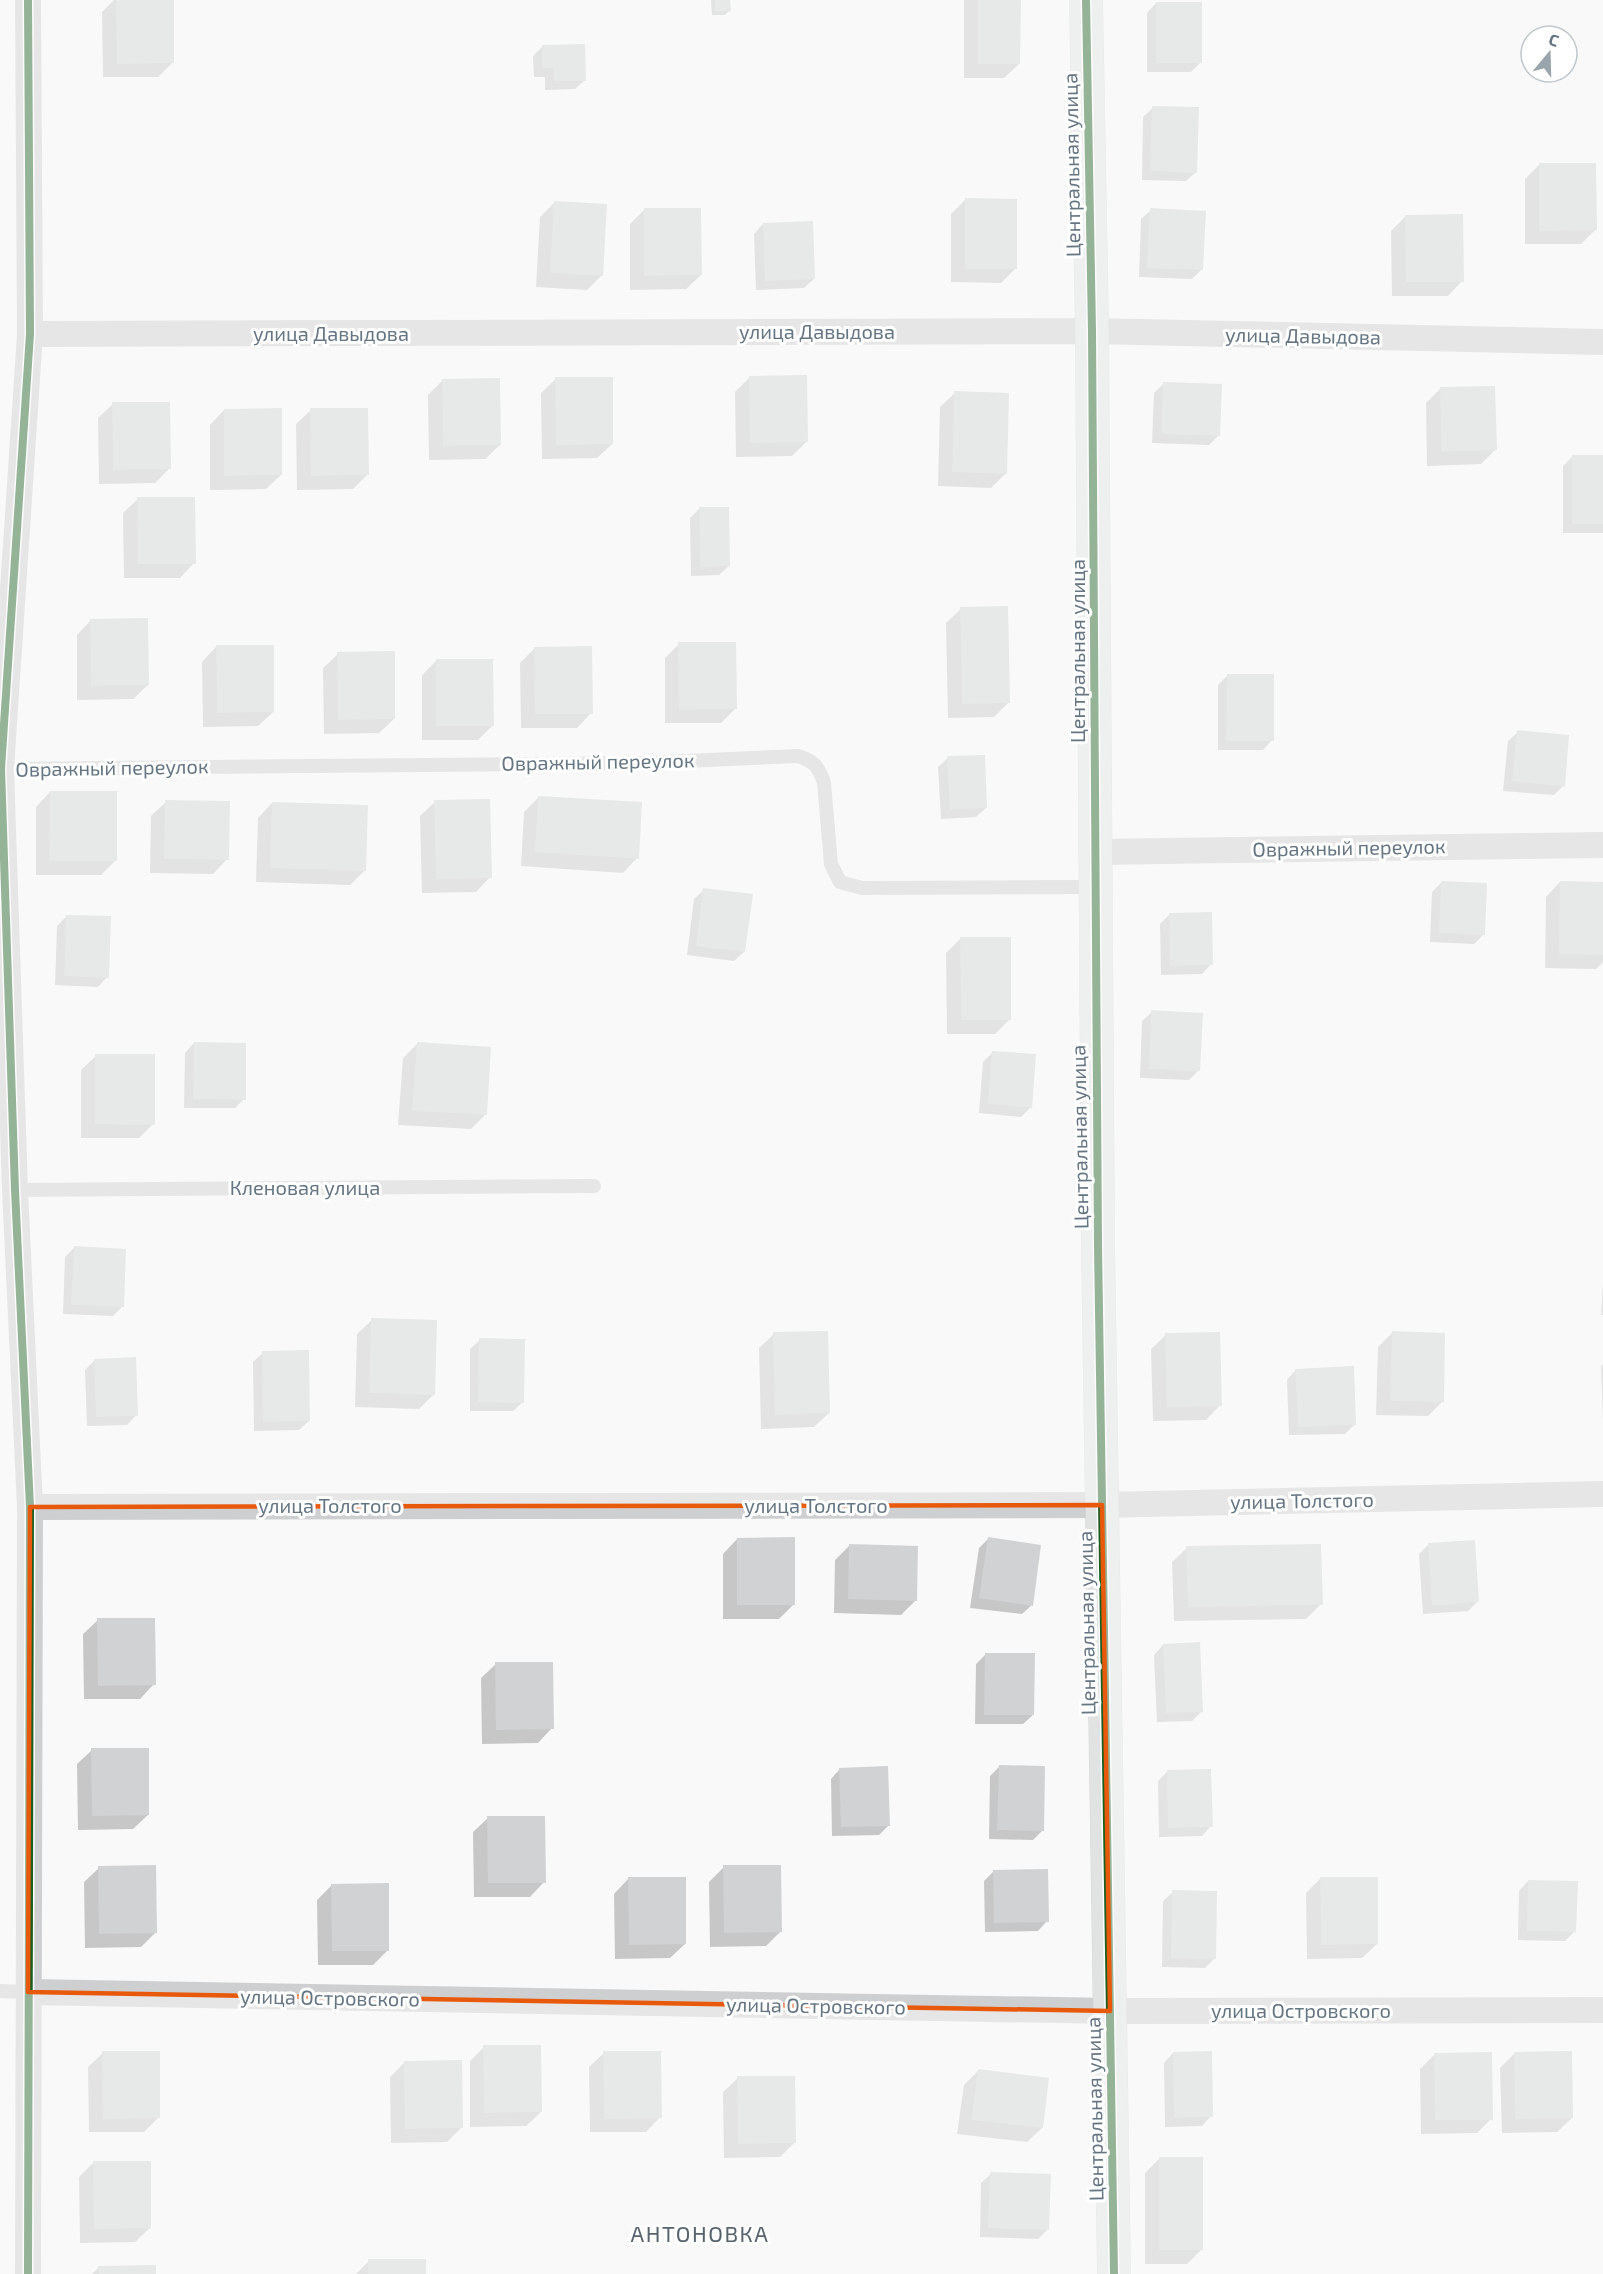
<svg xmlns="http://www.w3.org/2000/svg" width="1603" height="2274" viewBox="0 0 1603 2274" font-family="'Exo 2',sans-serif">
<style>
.shadow{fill:#0003}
.building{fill:#d0d2d3}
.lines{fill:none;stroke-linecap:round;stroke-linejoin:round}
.secondary-casing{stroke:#d5d6d7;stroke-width:34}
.lane{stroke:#cecfd0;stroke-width:14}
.street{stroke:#cecfd0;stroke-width:26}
.secondary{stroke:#e1e2e2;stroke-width:33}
.cycleway-casing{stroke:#fff;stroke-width:11}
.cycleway{stroke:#1b5e20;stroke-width:8}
.marked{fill:none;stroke:#e8590c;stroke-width:4.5;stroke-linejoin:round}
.labels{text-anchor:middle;stroke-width:6;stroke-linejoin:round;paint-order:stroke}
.street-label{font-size:20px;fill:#657683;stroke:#fff}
.quarter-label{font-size:22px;letter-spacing:1.5px;fill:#57646e;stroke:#fff}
</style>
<rect width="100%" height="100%" fill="#f9f9f9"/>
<path class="shadow" d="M 114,0 L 172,0 L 173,62 L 158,77 L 103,77 L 102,12 Z
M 711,0 L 729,0 L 729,11 L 725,15 L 712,15 Z
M 964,0 L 1019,0 L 1019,64 L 1004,78 L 964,78 Z
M 1156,3 L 1201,62 L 1191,72 L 1147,72 L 1147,13 Z
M 543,46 L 585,80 L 575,89 L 545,90 L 545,77 L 534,77 L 533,56 Z
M 1153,108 L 1196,172 L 1186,181 L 1142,180 L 1143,117 Z
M 1539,165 L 1596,229 L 1581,244 L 1525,244 L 1525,179 Z
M 965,200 L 1016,268 L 1001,283 L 951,282 L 951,214 Z
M 555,202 L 602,275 L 587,290 L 536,287 L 540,217 Z
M 644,210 L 701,275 L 686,289 L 630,290 L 630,224 Z
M 1151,210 L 1201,270 L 1192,279 L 1139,277 L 1141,219 Z
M 1406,216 L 1462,281 L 1448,296 L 1392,296 L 1391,231 Z
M 763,224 L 814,279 L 804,288 L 756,290 L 754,234 Z
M 750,377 L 806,442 L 792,456 L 736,457 L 735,392 Z
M 556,379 L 612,444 L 597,458 L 542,459 L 541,393 Z
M 443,380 L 500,445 L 485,459 L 429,460 L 428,395 Z
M 1164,383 L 1219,435 L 1209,445 L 1152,443 L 1154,393 Z
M 1440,389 L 1495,450 L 1481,464 L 1427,466 L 1426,403 Z
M 955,393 L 1006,473 L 991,488 L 938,486 L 940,407 Z
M 113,404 L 169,469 L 155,483 L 99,484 L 98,418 Z
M 224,410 L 281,475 L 266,489 L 210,490 L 210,425 Z
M 311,410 L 368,474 L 353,489 L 297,490 L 296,424 Z
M 1572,457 L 1603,457 L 1603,533 L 1563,533 L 1563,466 Z
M 138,499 L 194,563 L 180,578 L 124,578 L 123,513 Z
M 699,509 L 729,566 L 719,575 L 691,576 L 690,518 Z
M 961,609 L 1009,702 L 994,717 L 948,718 L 946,623 Z
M 91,620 L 148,685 L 133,699 L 77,700 L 77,635 Z
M 679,644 L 736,708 L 721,723 L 665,723 L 665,658 Z
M 216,647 L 273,712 L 258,726 L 203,727 L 202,662 Z
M 535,648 L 591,713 L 577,728 L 521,728 L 520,663 Z
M 338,654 L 394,719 L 379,733 L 324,734 L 323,668 Z
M 436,661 L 493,725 L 478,740 L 422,740 L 422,675 Z
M 1228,675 L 1272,740 L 1263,750 L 1218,750 L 1218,685 Z
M 1518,732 L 1563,786 L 1554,795 L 1503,791 L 1508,741 Z
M 948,758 L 986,808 L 976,817 L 941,819 L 938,767 Z
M 50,792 L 115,861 L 101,875 L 36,875 L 36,807 Z
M 539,797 L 637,858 L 623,873 L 521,866 L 524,812 Z
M 166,802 L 227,859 L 213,874 L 150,873 L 151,816 Z
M 435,802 L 490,877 L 476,892 L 422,893 L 420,816 Z
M 272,803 L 364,871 L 350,885 L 256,882 L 258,818 Z
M 1560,882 L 1603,883 L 1603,962 L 1596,969 L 1545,968 L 1546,897 Z
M 1441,883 L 1483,935 L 1474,944 L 1430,942 L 1432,892 Z
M 704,890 L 744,952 L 734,961 L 687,955 L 694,899 Z
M 1170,914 L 1211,964 L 1202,974 L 1161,975 L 1160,924 Z
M 67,916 L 107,977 L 98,987 L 55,985 L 57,926 Z
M 961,938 L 1010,1019 L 995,1034 L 947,1034 L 946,953 Z
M 1152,1012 L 1199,1070 L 1189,1080 L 1140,1078 L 1142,1021 Z
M 194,1043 L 244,1099 L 235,1108 L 184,1108 L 185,1053 Z
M 417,1044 L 485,1115 L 471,1129 L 398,1125 L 403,1058 Z
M 992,1053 L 1031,1107 L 1021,1117 L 979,1113 L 983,1062 Z
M 96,1056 L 153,1124 L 139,1138 L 81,1138 L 81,1070 Z
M 74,1248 L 122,1307 L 113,1316 L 63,1314 L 65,1257 Z
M 1603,1283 L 1603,1315 L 1601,1315 Z
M 372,1320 L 434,1394 L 419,1409 L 355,1407 L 357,1334 Z
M 1392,1333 L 1442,1402 L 1428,1416 L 1376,1415 L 1378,1347 Z
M 774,1334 L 829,1413 L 814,1427 L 761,1429 L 759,1348 Z
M 1166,1335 L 1220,1405 L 1206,1420 L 1153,1421 L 1151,1349 Z
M 480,1340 L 523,1402 L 513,1411 L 470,1411 L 470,1349 Z
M 263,1353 L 309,1421 L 299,1430 L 254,1431 L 253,1362 Z
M 95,1360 L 136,1415 L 127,1425 L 87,1426 L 85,1370 Z
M 1603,1364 L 1603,1422 L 1601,1366 Z
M 1296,1370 L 1355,1424 L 1345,1434 L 1289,1435 L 1287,1380 Z
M 737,1539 L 794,1604 L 779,1619 L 723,1619 L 723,1554 Z
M 988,1539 L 1032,1605 L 1022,1614 L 970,1608 L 979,1548 Z
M 850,1545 L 915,1601 L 901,1615 L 834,1613 L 835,1560 Z
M 1428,1545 L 1477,1602 L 1468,1611 L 1423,1614 L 1419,1554 Z
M 1187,1548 L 1321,1604 L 1306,1619 L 1174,1621 L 1172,1562 Z
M 98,1620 L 154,1684 L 140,1699 L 84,1699 L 83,1634 Z
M 1163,1645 L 1202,1711 L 1192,1721 L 1157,1722 L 1154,1655 Z
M 985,1655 L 1033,1715 L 1023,1724 L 975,1724 L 976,1664 Z
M 496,1664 L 552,1728 L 538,1743 L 482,1744 L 481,1678 Z
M 92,1750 L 148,1815 L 133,1829 L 78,1830 L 77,1764 Z
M 1000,1766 L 1042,1831 L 1033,1840 L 989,1839 L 990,1776 Z
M 840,1769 L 889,1825 L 879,1835 L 832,1836 L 831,1779 Z
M 1167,1772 L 1211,1826 L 1202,1836 L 1159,1837 L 1158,1781 Z
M 488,1818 L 544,1882 L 530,1897 L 474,1897 L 473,1832 Z
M 724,1867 L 780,1932 L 766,1946 L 710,1947 L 709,1882 Z
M 99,1868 L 156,1932 L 141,1947 L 85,1948 L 84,1882 Z
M 994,1871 L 1047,1921 L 1038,1931 L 985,1932 L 984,1881 Z
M 628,1879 L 685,1944 L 670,1958 L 615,1959 L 614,1894 Z
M 1320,1879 L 1377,1944 L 1362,1958 L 1307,1959 L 1306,1893 Z
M 1528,1881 L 1575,1931 L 1565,1941 L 1518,1940 L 1519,1891 Z
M 332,1885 L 388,1950 L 373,1965 L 318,1965 L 317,1900 Z
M 1173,1892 L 1215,1958 L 1205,1968 L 1162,1967 L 1163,1901 Z
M 484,2047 L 541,2112 L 526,2126 L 470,2127 L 470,2061 Z
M 103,2053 L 159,2117 L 144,2132 L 89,2132 L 88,2067 Z
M 604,2053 L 660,2117 L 646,2132 L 590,2132 L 589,2067 Z
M 1173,2053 L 1211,2116 L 1202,2126 L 1165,2127 L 1164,2063 Z
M 1515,2053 L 1572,2118 L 1557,2132 L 1502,2133 L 1500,2068 Z
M 1435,2054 L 1491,2119 L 1477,2133 L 1421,2134 L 1420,2069 Z
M 405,2062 L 462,2127 L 447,2142 L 391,2143 L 390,2077 Z
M 978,2071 L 1042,2128 L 1027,2142 L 957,2134 L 964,2085 Z
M 738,2078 L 794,2143 L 780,2157 L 724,2158 L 723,2092 Z
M 1159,2159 L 1202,2249 L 1187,2264 L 1145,2264 L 1145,2173 Z
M 93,2163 L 150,2228 L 135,2242 L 80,2243 L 79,2177 Z
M 991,2174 L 1048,2229 L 1038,2239 L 980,2237 L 981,2183 Z
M 369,2261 L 425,2274 L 356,2274 Z
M 99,2267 L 155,2274 L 92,2274 Z"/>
<path class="building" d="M 116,0 L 174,0 L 174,63 L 117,64 Z
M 715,0 L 730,0 L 731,11 L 715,12 Z
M 978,0 L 1021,0 L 1020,64 L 978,64 Z
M 1156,2 L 1202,2 L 1202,63 L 1156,63 Z
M 585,44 L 586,81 L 554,81 L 554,68 L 542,68 L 542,45 Z
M 1152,106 L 1199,107 L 1197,173 L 1150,171 Z
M 1539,163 L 1596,163 L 1597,230 L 1539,231 Z
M 965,198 L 1017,199 L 1017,269 L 965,269 Z
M 554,201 L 607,204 L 603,276 L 550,273 Z
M 644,208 L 701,208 L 702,275 L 644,276 Z
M 1150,208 L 1206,211 L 1203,270 L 1147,268 Z
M 1463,214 L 1464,282 L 1406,282 L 1405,215 Z
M 813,221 L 815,279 L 765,281 L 763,223 Z
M 807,375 L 808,442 L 750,443 L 749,376 Z
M 555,377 L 613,377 L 613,444 L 556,445 Z
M 500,378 L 501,445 L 443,446 L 442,379 Z
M 1163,382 L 1222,384 L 1220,436 L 1161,434 Z
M 1495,386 L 1497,450 L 1441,452 L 1440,387 Z
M 954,391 L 1009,393 L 1007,474 L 952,472 Z
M 112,402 L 170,402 L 171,469 L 113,470 Z
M 282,408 L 282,475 L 224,476 L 224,409 Z
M 310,408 L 368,408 L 369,475 L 311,476 Z
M 1572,455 L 1603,455 L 1603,524 L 1572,524 Z
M 137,497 L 195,497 L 196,564 L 138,564 Z
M 699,507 L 729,507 L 730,566 L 700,567 Z
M 1008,606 L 1010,703 L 962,704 L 960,607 Z
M 148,618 L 149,685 L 91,686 L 90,619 Z
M 678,642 L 736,642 L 737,709 L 679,710 Z
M 216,645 L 274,645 L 274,712 L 217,713 Z
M 592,646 L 593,714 L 535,714 L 534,647 Z
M 395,651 L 395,719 L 338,720 L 337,652 Z
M 436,659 L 493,659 L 494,726 L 436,726 Z
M 1227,674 L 1274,674 L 1274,741 L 1226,741 Z
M 1517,730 L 1569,735 L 1565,787 L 1512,781 Z
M 985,755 L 987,808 L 950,810 L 947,756 Z
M 50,791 L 117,791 L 117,861 L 49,861 Z
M 538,796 L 642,802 L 639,859 L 535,852 Z
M 490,799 L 492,878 L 436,879 L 434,800 Z
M 165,800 L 230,801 L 229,860 L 164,859 Z
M 272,802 L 368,805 L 366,871 L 270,868 Z
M 1441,881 L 1487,883 L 1485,935 L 1439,933 Z
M 1560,881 L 1603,882 L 1603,955 L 1559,954 Z
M 703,888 L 753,894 L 745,952 L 696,946 Z
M 1212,912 L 1213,965 L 1170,966 L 1169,913 Z
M 66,915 L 111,916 L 109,978 L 64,976 Z
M 960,937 L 1011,937 L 1011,1020 L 961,1020 Z
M 1151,1010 L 1203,1013 L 1200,1071 L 1149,1069 Z
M 194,1042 L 246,1043 L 246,1100 L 193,1099 Z
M 417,1042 L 491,1047 L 487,1115 L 412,1111 Z
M 992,1051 L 1036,1054 L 1032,1108 L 988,1104 Z
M 95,1054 L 155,1054 L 155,1125 L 95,1124 Z
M 74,1246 L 126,1249 L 124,1307 L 71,1305 Z
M 371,1318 L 437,1320 L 435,1395 L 369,1393 Z
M 828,1331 L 830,1413 L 775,1415 L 773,1332 Z
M 1392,1331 L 1445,1333 L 1444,1402 L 1390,1401 Z
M 1220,1332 L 1222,1406 L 1167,1407 L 1165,1333 Z
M 479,1338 L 525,1339 L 524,1403 L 478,1402 Z
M 309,1350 L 310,1421 L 263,1422 L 262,1351 Z
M 136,1357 L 138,1416 L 96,1417 L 94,1359 Z
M 1354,1366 L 1356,1425 L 1298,1427 L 1295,1369 Z
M 795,1537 L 795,1605 L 737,1605 L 737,1538 Z
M 988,1537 L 1041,1545 L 1033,1606 L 979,1598 Z
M 1475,1540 L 1479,1602 L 1432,1606 L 1428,1543 Z
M 849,1544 L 918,1546 L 917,1601 L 848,1599 Z
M 1321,1544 L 1323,1605 L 1188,1607 L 1186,1546 Z
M 97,1618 L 155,1618 L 156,1685 L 98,1686 Z
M 1200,1642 L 1203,1712 L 1166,1713 L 1163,1644 Z
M 985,1653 L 1035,1653 L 1034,1715 L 984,1715 Z
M 495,1662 L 553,1662 L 554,1729 L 496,1730 Z
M 91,1748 L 149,1748 L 149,1815 L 92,1816 Z
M 999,1765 L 1045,1766 L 1044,1831 L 997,1830 Z
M 888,1766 L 890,1826 L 841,1827 L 839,1768 Z
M 1211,1769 L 1213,1827 L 1168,1828 L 1167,1770 Z
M 487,1816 L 545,1816 L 546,1883 L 488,1883 Z
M 156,1865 L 157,1933 L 99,1934 L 98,1866 Z
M 723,1865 L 781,1865 L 782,1932 L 724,1933 Z
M 1048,1869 L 1049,1922 L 994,1923 L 993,1870 Z
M 628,1877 L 686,1877 L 686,1944 L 629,1945 Z
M 1320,1877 L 1378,1877 L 1378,1944 L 1321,1945 Z
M 1528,1880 L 1578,1881 L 1576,1932 L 1527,1931 Z
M 389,1883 L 389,1951 L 332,1951 L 331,1884 Z
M 1172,1890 L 1217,1891 L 1216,1959 L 1171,1958 Z
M 483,2045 L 541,2045 L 542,2112 L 484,2113 Z
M 102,2051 L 160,2051 L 160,2118 L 103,2119 Z
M 603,2051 L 661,2051 L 662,2118 L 604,2119 Z
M 1212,2051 L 1213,2117 L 1174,2118 L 1173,2052 Z
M 1572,2051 L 1573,2118 L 1515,2119 L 1514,2052 Z
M 1492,2052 L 1493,2120 L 1435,2120 L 1434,2053 Z
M 462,2060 L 463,2128 L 405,2129 L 404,2061 Z
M 978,2069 L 1049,2078 L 1043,2128 L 971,2120 Z
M 737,2076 L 795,2076 L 796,2143 L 738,2144 Z
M 1159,2157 L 1203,2157 L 1203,2250 L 1159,2250 Z
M 93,2161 L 151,2161 L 151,2228 L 94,2229 Z
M 990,2172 L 1051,2174 L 1049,2230 L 988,2228 Z
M 368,2259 L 426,2259 L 426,2274 L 368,2274 Z
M 156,2265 L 156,2274 L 99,2274 L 98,2266 Z"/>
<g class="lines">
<defs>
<path id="secondary" d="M 1086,0 L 1092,331 L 1098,1246 L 1114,2274"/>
</defs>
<use href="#secondary" class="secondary-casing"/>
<path class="lane" d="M 1,769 L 640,763 L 798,756 C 814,761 819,767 824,783 L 831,864 L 840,882 L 862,888 L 1094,887
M 15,1190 L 594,1186
M 0,1991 L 28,1992"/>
<path class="street" d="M 30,334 L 1092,331 L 1603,342
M 1095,852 L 1603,845
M 30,1507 L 1102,1505 L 1603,1494
M 28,1992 L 1110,2011 L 1603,2010
M 28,2274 L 30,1507 L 15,1190 L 1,769 L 30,334 L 28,0"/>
<use href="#secondary" class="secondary"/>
<defs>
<path id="cycleway" d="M 1086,0 L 1092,331 L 1098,1246 L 1114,2274
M 28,2274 L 30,1507 L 15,1190 L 1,769 L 30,334 L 28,0"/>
</defs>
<use href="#cycleway" class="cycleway-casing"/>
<use href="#cycleway" class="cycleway"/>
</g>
<path d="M0 0H1603V2274H0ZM 1102,1505 L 1110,2011 L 28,1992 L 30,1507 Z" fill="#f9f9f9" fill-opacity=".55" fill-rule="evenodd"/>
<path class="marked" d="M 1102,1505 L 1110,2011 L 28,1992 L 30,1507 Z"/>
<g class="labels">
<g class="street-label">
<text transform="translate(1072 165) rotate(-91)" y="7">Центральная улица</text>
<text x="817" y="339">улица Давыдова</text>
<text x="331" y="341">улица Давыдова</text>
<text transform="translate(1303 336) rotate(1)" y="7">улица Давыдова</text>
<text transform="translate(1078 651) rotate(-90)" y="7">Центральная улица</text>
<text transform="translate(598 762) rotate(-1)" y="7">Овражный переулок</text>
<text transform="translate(112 768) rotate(-1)" y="7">Овражный переулок</text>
<text transform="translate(1349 848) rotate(-1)" y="7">Овражный переулок</text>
<text transform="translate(1080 1137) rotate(-91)" y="7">Центральная улица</text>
<text x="305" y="1195">Кленовая улица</text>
<text transform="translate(1302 1501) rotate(-1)" y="7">улица Толстого</text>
<text x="330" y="1513">улица Толстого</text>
<text x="816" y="1513">улица Толстого</text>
<text transform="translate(1087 1623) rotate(-91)" y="7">Центральная улица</text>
<text transform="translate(330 1998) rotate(1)" y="7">улица Островского</text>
<text transform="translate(816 2006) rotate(1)" y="7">улица Островского</text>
<text x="1301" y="2018">улица Островского</text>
<text transform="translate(1095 2109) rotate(-91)" y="7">Центральная улица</text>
</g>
<g class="quarter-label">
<text x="700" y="2242">АНТОНОВКА</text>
</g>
</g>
<g transform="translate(1549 54) rotate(19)"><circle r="28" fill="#ffffff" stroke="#c1c8cd" stroke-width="1.5"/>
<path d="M0-4.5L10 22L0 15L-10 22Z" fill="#99a4ac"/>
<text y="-9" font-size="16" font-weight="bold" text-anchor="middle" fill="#657683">С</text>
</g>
</svg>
